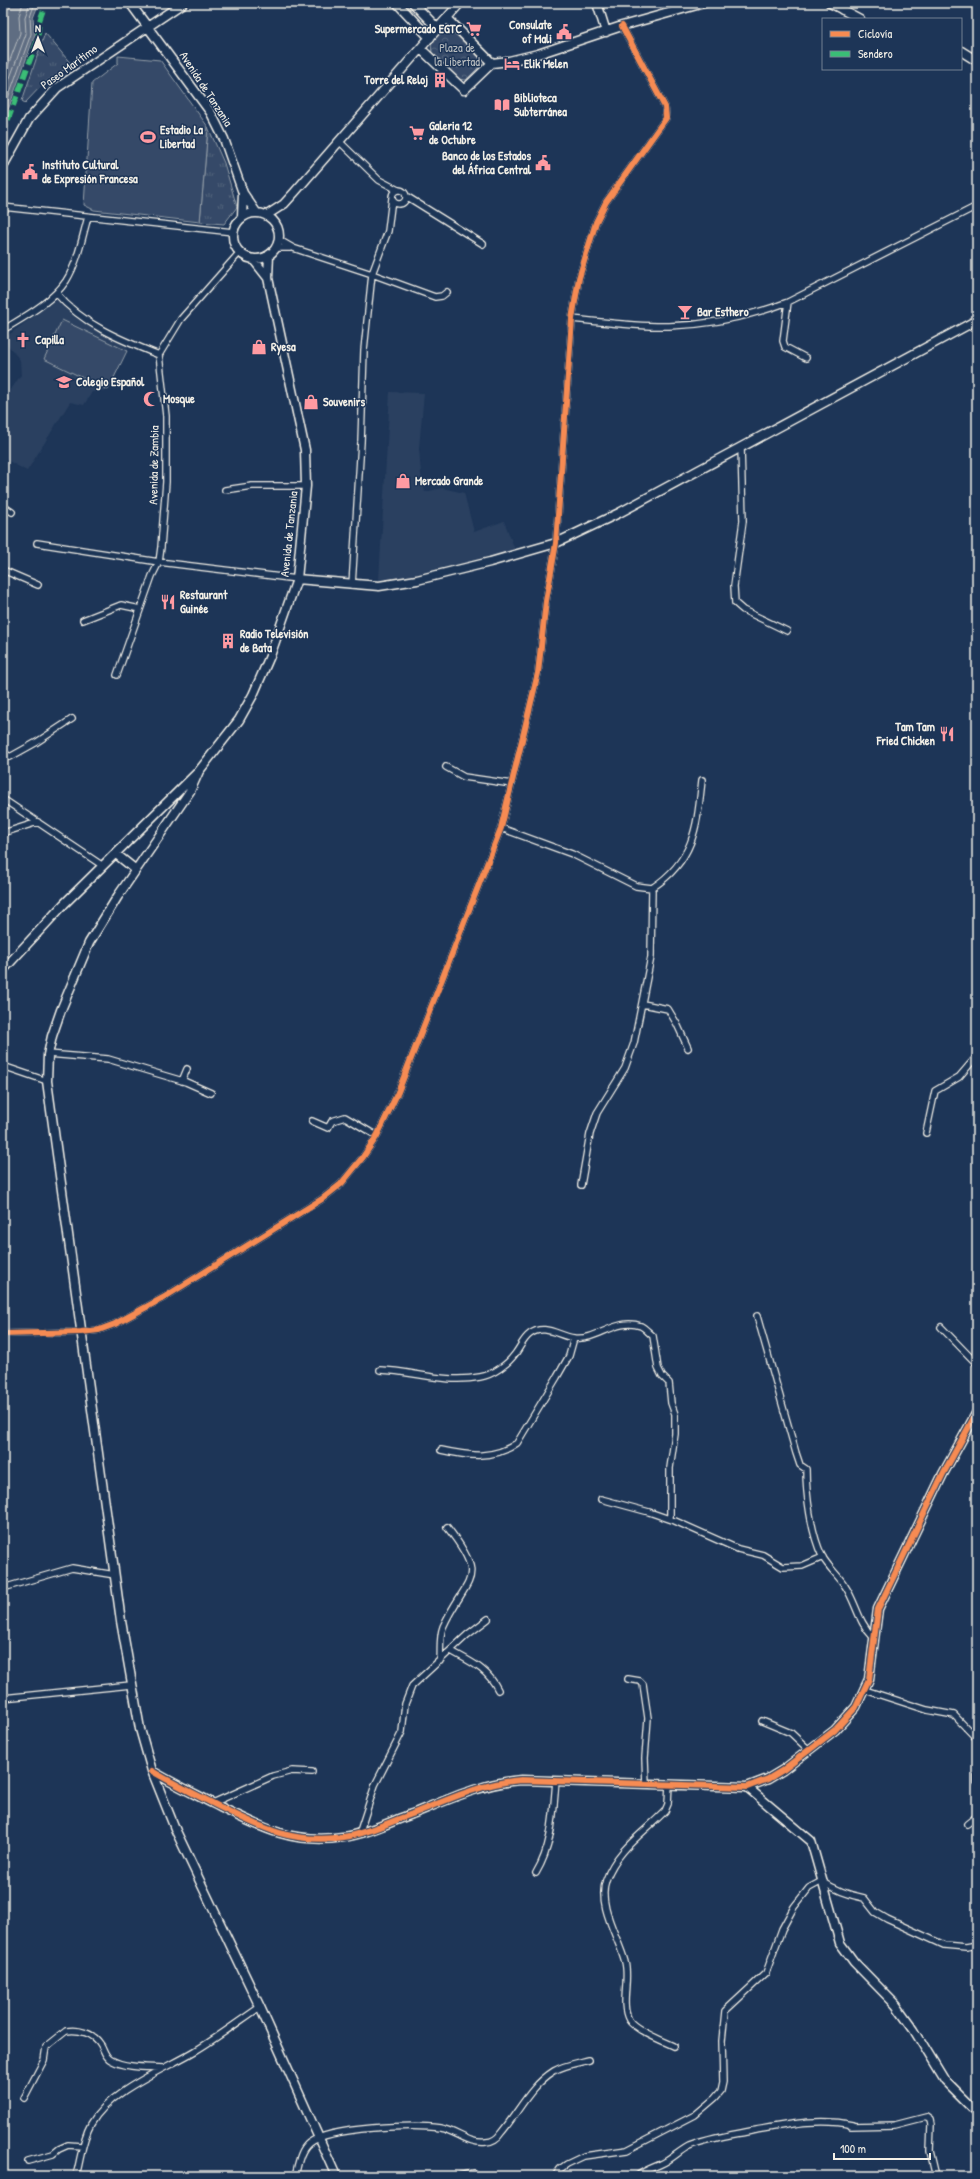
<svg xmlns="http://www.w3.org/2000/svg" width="980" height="2179" viewBox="0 0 980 2179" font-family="'Patrick Hand',sans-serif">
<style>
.built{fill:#2a4060}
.grass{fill:url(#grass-tufts);stroke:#949ea8}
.park{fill:url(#park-crowns);stroke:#949ea8}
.pitch{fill:#354a67;stroke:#949ea8}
.water{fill:#5e6d82;stroke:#9aa2ab}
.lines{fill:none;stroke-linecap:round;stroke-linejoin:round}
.shore{stroke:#b8bcbf;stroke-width:1}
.street-casing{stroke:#f4f1e8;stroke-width:8}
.secondary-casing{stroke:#f4f1e8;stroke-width:11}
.street{stroke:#1d3557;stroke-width:5.5}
.secondary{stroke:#1d3557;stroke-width:8}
.quiet{stroke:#3abd76;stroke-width:5;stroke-dasharray:10 5;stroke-linecap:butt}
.cycleway-casing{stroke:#1d3557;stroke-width:8}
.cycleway{stroke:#f68b52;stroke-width:6}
.labels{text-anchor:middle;stroke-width:3;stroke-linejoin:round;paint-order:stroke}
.poi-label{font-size:12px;font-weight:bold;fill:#f4f1e8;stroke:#1d3557;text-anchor:start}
.park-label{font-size:12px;fill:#bbbfc1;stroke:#1d3557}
.street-label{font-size:12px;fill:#f4f1e8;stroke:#1d3557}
</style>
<defs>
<pattern id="grass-tufts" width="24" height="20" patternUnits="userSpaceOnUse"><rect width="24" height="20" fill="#354a67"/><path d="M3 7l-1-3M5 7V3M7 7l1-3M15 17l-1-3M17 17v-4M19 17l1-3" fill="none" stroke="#53657d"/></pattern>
<pattern id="park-crowns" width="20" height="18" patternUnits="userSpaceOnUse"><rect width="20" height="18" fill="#354a67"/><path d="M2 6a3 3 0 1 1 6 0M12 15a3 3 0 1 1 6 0" fill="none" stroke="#53657d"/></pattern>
</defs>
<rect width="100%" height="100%" fill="#1d3557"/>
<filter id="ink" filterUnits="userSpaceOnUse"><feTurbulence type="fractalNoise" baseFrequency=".025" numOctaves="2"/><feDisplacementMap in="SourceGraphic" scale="8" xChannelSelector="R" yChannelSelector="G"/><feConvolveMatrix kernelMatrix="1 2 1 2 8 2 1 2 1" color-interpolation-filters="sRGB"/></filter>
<g filter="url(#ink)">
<path class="built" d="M 56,300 L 74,317 L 128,348 L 108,390 L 92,392 L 84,405 L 70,402 L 27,471 L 3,458 L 3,401 L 21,375 L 20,360 L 3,339 Z
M 390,392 L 424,393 L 419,448 L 421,474 L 425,492 L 442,488 L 464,493 L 474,532 L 504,521 L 515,550 L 406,577 L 379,580 Z"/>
<path class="grass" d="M 45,33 L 72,65 L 43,84 L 25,103 L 22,101 Z
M 208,127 L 224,163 L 237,207 L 224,224 L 200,222 Z"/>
<path class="park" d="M 444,28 L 453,28 L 482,57 L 481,65 L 466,80 L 457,79 L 432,54 L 431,43 Z"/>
<path class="pitch" d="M 118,56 L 160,60 L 208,127 L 200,222 L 94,210 L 84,205 L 92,83 L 118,63 Z
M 62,320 L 127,351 L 108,390 L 44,359 Z"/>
<path class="water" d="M 3,3 L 39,3 L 33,18 L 35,34 L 3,124 Z"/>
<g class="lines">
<path class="shore" d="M 3,79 L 20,33 L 19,16 L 23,3
M 3,97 L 26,34 L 25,17 L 30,3
M 3,112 L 31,34 L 30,17 L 35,3"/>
<defs>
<path id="street" d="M 842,11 L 844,3
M 973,58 L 977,51
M 340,142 L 379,180 L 398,190
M392 197a7 7 0 1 1 14 0a7 7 0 1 1-14 0Z
M 406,196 L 483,244
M 392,198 L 388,231 L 372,274 L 435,297 L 442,296 L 447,292
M 3,207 L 233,232
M 279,240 L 293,248 L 372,274 L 364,350 L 361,442 L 352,585
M 276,248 L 290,248
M 56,293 C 83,325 121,340 159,355
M 788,302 L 783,341 L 785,347 L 806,358
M 572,319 C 604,322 637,327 669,326 C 709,325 751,316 788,302 L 977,206
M 3,330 C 24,317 52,302 66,281 C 78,262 82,238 88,217
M 741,447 L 743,521 L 734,586 L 735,603 L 743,610 L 787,631
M 225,490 L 252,486 L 306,486
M 3,506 L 12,512
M 37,543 L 159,562 L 297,579
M 3,570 L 38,585
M 83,620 L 121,605 L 140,609
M 117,675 L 152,576 L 159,562 L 161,547 L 166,482 L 166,416 L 159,355 L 181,319 L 240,252
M 3,752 L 10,757 L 37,742 L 72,719
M 446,767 L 464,777 L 512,784
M 3,799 L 103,866
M 501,828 L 572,854 L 636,886 L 652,888 C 695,860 697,826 702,780
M 3,833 L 38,822
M 643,1004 L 668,1009 L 677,1024 L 688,1048
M 48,1054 L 108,1059 L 186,1082 L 211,1093
M 3,1066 L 47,1081
M 182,1081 L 187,1069
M 312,1121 L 328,1128 L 332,1121 L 345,1117 L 377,1136
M 926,1133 L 935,1091 L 959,1077 L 977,1056
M 581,1185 L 590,1134 L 597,1113 L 625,1068 L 634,1043 L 651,957 L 652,888
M 757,1316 L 796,1453 L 800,1465 L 806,1469 C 806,1495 811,1533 822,1556 C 828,1567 839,1576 845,1586 C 856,1602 858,1622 873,1637
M 941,1327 L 977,1364
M 3,1334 L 81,1332 L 99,1330 L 115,1324 L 163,1298 L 322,1199 L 341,1184 L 363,1157 L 377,1136 L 398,1092 L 501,828 L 538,673 L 546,601 L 556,543 L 572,319 L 579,278 L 596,222 L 606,202 L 666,118 L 665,107 L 622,26
M 380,1370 C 415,1371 444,1384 480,1377 C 493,1375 508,1364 515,1354 C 520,1348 523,1339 530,1334 C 544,1323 559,1336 574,1338 C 598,1341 616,1317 641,1326 C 645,1328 649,1333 653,1336 L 658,1368 L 662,1376 L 669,1383 L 671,1403 L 675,1414 L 675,1434 L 670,1468 L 670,1519
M 441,1450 C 468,1456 494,1460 517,1443 L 557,1377 L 569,1356 L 574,1338
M 601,1499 L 649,1512 L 675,1521 L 738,1549 L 763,1555 L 783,1567 L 802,1566 L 823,1557
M 3,1588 L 72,1568 L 115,1575
M 451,1651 C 471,1662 488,1669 498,1690
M 440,1661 C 441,1650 439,1637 443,1627 C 466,1576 490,1582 447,1527
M 628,1679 L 640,1681 L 643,1684 L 648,1718 L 645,1758 L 646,1784
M 865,1690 L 927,1710 L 954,1715 L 977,1739
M 3,1698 L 131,1685
M 762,1721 L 791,1733 L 809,1750
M 977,1776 L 977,1782
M 669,1784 L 668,1804 L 665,1811 C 644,1833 617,1849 606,1880 C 597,1906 619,1938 625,1962 C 630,1980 620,2004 629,2020 C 635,2030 663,2041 674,2046
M 213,1803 L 273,1776 L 292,1771 L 312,1772
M 967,1824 L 977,1816
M 359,1834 L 375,1785 L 402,1732 L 405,1704 L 412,1686 L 467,1635 L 488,1619
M 536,1873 C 553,1845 553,1813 556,1781
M 24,2098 L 44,2060 L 46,2047 L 66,2031 C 79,2029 94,2033 101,2045 C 104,2050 105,2057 111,2060 C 126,2068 147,2067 163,2068
M 851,2126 L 895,2125 L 926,2117 L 930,2120 L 931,2125 L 930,2151 L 936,2176
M 28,2161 L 53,2154 L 59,2149 L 68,2145 L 82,2146
M 76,2176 C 81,2158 82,2140 91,2124 C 110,2090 163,2070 195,2051 C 217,2038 238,2022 260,2007
M 295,2176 C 298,2165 300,2150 309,2143 C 330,2127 414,2124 440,2128 C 457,2131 468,2144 486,2142 C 492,2142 498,2138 501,2133 C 518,2113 530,2086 554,2071 C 564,2065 577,2063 589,2060
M 459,2176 L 473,2173
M 555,2176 L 560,2169 L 567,2164 L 584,2156 L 627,2150 L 695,2115 L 715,2098 L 721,2091 L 723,2082 L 722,2041 L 725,2011 L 766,1973 L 782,1929 L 794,1907 L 809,1888 L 822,1881 C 835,1890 849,1895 864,1898 L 875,1912 L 887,1919 L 944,1945 L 966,1947 L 977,1945
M 637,2176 C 645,2170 652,2168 661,2164 C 671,2160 679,2151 689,2146 C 709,2138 731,2135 751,2131 C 785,2125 820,2117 853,2125"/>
<path id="secondary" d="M 130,3 L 211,113 L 224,139 L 243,193 L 242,217
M 397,3 L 430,38
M 413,3 L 438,29
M 597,3 L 606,32
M 830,3 L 860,19
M 447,18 L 492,63
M 421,49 L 464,90 L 492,63 L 509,61 L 538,54 L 622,26 L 704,3
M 961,51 L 977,61
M 3,166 L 29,119 L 57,88 L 183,3
M 243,193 L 256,212
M233 236a23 23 0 1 1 46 0a23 23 0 1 1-46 0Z
M 267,215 L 284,204 L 294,193 L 460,3
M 253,259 L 268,278
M 297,579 L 379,586 L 417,580 L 490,562 L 556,543 L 619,513 L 977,320
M 199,771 L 190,791 L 118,896 L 89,943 L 61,1010 L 52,1036 L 48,1055 L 47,1081 L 121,1621 L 140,1729 L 152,1771 L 176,1831 L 260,2007 L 336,2176
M 116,854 L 136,870
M 3,970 L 64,904 L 199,771 L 239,720 L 253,695 L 270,656 L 297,579 L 306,486 L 305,450 L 268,278 L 269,255
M 152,1771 C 172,1783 193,1793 214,1804 C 258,1826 292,1845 343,1837 C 366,1834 390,1822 412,1814 C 447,1800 483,1783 521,1780 L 747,1787 L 768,1779 L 783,1770 L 835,1730 L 856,1707 L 869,1679 L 878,1609 L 943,1474 L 977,1412
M 747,1787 L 811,1841 L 840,1943 L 854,1962 L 896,2005 L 914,2030 L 945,2081 L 977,2113"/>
</defs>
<use href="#street" class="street-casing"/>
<use href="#secondary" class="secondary-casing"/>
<use href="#street" class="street"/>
<use href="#secondary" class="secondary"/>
<path class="quiet" d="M 3,134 L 38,39 L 39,22 L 46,3"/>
<defs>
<path id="cycleway" d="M 3,1334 L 81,1332 L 99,1330 L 115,1324 L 163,1298 L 322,1199 L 341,1184 L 363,1157 L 377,1136 L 398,1092 L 501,828 L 538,673 L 546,601 L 556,543 L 572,319 L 579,278 L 596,222 L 606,202 L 666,118 L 665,107 L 622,26
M 152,1771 C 172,1783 193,1793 214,1804 C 258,1826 292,1845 343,1837 C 366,1834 390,1822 412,1814 C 447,1800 483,1783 521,1780 L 747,1787 L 768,1779 L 783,1770 L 835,1730 L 856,1707 L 869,1679 L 878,1609 L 943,1474 L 977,1412"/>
</defs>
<use href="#cycleway" class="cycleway-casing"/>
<use href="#cycleway" class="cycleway"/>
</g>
</g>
<defs>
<symbol id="supermarket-bare" viewBox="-9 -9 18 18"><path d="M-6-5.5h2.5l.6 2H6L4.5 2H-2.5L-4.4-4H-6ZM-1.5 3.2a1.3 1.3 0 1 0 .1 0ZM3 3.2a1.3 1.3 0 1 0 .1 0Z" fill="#ff9aa2" stroke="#1d3557" stroke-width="2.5" paint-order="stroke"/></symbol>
<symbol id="civic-bare" viewBox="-9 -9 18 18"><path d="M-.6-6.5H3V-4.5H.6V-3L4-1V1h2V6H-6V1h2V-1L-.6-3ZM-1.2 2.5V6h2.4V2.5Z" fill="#ff9aa2" stroke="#1d3557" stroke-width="2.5" paint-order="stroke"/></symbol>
<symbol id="hotel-bare" viewBox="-9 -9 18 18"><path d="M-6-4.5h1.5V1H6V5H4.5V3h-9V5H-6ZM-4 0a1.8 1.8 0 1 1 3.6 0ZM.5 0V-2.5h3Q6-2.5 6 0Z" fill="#ff9aa2" stroke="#1d3557" stroke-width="2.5" paint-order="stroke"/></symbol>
<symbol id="building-bare" viewBox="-9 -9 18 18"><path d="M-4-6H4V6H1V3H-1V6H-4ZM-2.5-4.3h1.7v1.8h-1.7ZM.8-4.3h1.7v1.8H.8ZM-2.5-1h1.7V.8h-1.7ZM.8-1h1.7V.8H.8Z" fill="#ff9aa2" stroke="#1d3557" stroke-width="2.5" paint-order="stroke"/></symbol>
<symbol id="library-bare" viewBox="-9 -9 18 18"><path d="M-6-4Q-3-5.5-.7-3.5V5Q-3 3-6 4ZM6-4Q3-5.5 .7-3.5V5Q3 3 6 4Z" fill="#ff9aa2" stroke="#1d3557" stroke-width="2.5" paint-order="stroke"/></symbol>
<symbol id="stadium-bare" viewBox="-9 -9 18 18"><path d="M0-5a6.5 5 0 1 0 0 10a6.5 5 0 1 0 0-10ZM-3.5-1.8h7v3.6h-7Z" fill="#ff9aa2" stroke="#1d3557" stroke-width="2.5" paint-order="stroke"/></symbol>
<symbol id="bar-bare" viewBox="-9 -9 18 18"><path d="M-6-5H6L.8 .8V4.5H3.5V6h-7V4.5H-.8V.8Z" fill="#ff9aa2" stroke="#1d3557" stroke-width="2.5" paint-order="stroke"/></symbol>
<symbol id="church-bare" viewBox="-9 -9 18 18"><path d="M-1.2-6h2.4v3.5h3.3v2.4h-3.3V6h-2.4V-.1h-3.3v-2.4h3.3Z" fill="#ff9aa2" stroke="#1d3557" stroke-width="2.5" paint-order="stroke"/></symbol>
<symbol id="shop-bare" viewBox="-9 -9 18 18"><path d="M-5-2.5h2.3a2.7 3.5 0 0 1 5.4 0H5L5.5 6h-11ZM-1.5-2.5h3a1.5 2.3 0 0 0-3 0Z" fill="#ff9aa2" stroke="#1d3557" stroke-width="2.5" paint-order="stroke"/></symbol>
<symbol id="school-bare" viewBox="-9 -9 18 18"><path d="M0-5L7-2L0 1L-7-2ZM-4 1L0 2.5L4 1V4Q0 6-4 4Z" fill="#ff9aa2" stroke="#1d3557" stroke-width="2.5" paint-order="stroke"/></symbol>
<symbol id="mosque-bare" viewBox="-9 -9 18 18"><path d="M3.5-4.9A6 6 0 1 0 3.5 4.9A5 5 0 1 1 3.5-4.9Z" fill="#ff9aa2" stroke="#1d3557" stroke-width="2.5" paint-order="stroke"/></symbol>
<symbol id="restaurant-bare" viewBox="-9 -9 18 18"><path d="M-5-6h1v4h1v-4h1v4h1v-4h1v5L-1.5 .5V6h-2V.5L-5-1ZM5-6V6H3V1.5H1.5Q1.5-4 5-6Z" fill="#ff9aa2" stroke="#1d3557" stroke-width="2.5" paint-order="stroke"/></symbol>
</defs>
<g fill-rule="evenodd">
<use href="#supermarket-bare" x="463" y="18" width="22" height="22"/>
<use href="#civic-bare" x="553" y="21" width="22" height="22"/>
<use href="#hotel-bare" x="501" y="53" width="22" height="22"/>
<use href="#building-bare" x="429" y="69" width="22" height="22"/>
<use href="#library-bare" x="491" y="94" width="22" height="22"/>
<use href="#supermarket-bare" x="406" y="122" width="22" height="22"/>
<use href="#stadium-bare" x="137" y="126" width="22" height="22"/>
<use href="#civic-bare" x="532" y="152" width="22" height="22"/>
<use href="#civic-bare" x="19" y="161" width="22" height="22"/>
<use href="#bar-bare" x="674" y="301" width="22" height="22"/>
<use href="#church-bare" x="12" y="329" width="22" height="22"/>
<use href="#shop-bare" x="248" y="336" width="22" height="22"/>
<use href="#school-bare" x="53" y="371" width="22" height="22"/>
<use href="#mosque-bare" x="140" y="388" width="22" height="22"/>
<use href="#shop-bare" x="300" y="391" width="22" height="22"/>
<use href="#shop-bare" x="392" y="470" width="22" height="22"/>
<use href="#restaurant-bare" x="157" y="591" width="22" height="22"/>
<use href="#building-bare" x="217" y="630" width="22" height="22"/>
<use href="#restaurant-bare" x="936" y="723" width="22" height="22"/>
</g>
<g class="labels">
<g class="poi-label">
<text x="552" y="29" text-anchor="end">Consulate<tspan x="552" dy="14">of Mali</tspan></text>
<text x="462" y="33" text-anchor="end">Supermercado EGTC</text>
<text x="524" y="68">Elik Melen</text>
<text x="428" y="84" text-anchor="end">Torre del Reloj</text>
<text x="514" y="102">Biblioteca<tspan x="514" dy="14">Subterránea</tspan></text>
<text x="429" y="130">Galeria 12<tspan x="429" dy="14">de Octubre</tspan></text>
<text x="160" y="134">Estadio La<tspan x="160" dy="14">Libertad</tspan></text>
<text x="531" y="160" text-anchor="end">Banco de los Estados<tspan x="531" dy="14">del África Central</tspan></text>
<text x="42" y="169">Instituto Cultural<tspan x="42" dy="14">de Expresión Francesa</tspan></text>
<text x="697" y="316">Bar Esthero</text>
<text x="35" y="344">Capilla</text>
<text x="271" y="351">Ryesa</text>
<text x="76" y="386">Colegio Español</text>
<text x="163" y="403">Mosque</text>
<text x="323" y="406">Souvenirs</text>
<text x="415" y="485">Mercado Grande</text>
<text x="180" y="599">Restaurant<tspan x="180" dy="14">Guinée</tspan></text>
<text x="240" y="638">Radio Televisión<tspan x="240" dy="14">de Bata</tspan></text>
<text x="935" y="731" text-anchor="end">Tam Tam<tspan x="935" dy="14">Fried Chicken</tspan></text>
</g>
<g class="park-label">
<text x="457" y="52">Plaza de<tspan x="457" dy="14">la Libertad</tspan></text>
</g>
<g class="street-label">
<text transform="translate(69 67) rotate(-36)" y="4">Paseo Marítimo</text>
<text transform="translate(206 89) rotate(57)" y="4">Avenida de Tanzania</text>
<text transform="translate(154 465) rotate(-89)" y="4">Avenida de Zambia</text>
<text transform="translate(289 534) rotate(-84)" y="4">Avenida de Tanzania</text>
</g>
</g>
<rect width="980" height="2179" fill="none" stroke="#1d3557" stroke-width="16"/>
<rect x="8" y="8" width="964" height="2163" fill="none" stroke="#f4f1e8" stroke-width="1.5" filter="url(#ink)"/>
<rect x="822" y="18" width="140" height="52" fill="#1d3557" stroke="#738091"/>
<rect x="830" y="31" width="20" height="6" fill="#f68b52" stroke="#738091"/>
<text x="858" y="38" font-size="12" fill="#f4f1e8">Ciclovía</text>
<rect x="830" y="51" width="20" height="6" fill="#3abd76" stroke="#738091"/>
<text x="858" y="58" font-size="12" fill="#f4f1e8">Sendero</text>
<g transform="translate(38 38)" stroke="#1d3557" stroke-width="3" paint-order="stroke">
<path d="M0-3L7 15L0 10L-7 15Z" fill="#f4f1e8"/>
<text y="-6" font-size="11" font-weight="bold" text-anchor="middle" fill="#f4f1e8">N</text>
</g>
<path d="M834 2153v6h96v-6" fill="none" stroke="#f4f1e8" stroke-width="2"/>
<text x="840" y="2153" font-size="12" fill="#f4f1e8" stroke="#1d3557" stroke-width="3" paint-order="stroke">100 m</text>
</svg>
